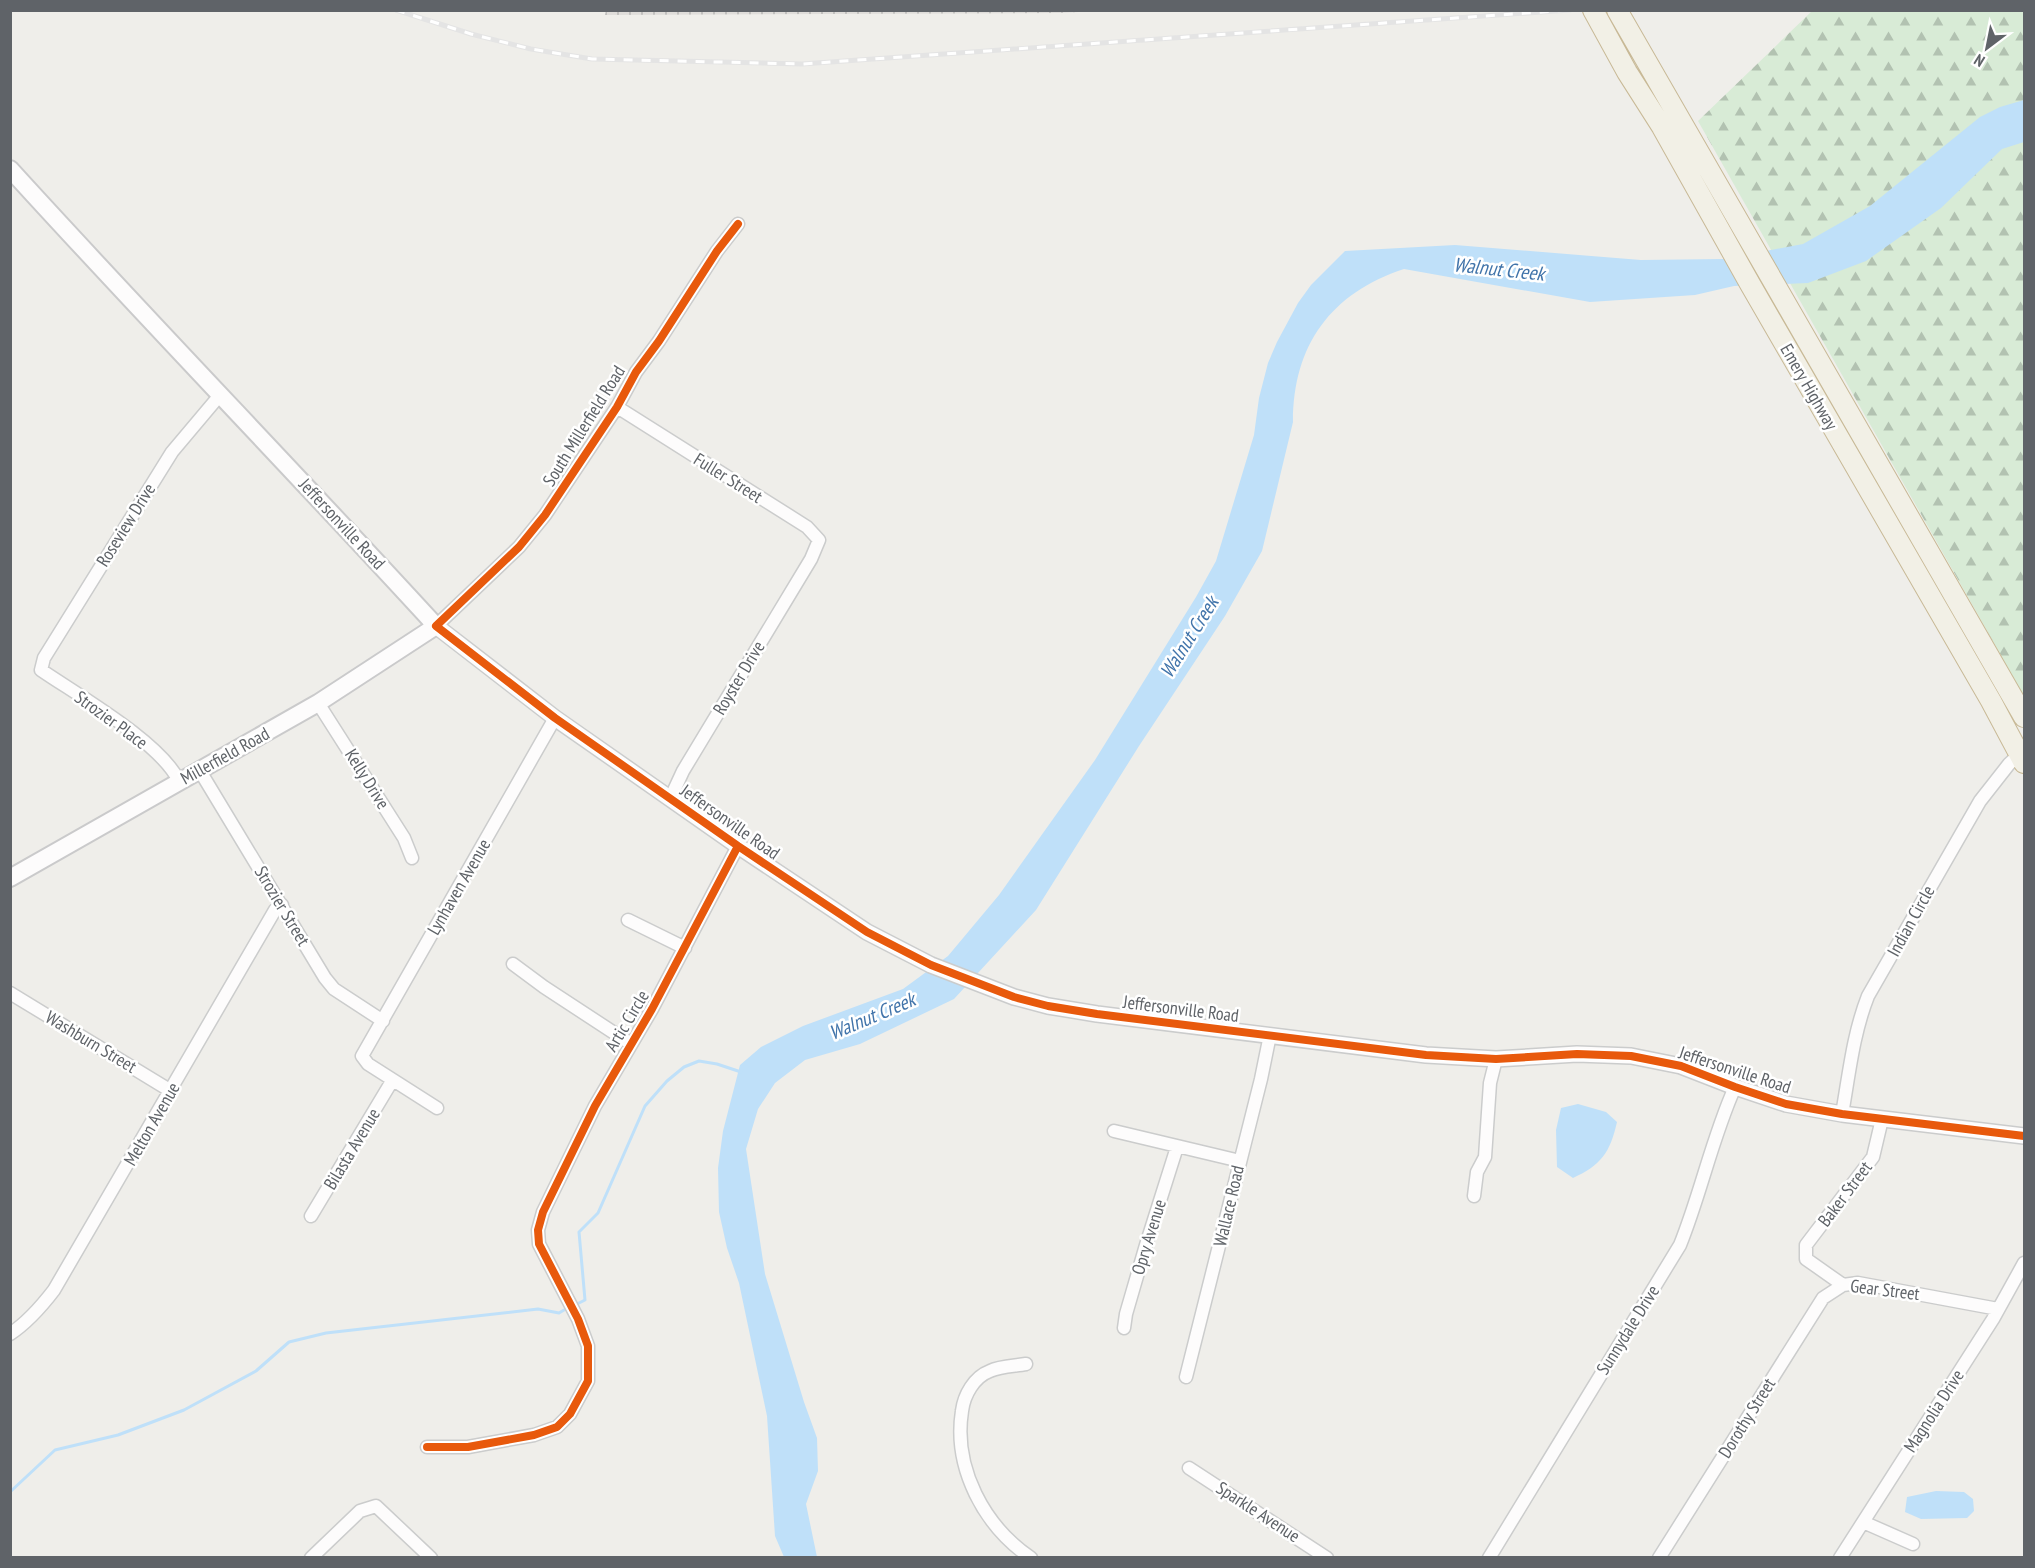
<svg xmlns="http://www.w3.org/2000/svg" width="2035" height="1568" viewBox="0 0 2035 1568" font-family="'PT Sans Narrow',sans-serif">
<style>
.industrial{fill:url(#industrial-grid)}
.forest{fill:url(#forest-firs)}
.water{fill:#bfe0f9}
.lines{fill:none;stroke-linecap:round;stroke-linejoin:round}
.stream{stroke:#bfe0f9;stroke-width:3}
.minor-casing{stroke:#cbcccc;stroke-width:15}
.tertiary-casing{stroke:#cbcccc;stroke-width:18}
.secondary-casing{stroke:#cacacb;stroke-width:20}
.trunk-casing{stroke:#c8b996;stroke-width:22}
.minor{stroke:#fdfcfc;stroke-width:12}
.tertiary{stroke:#fdfcfc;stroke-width:15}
.secondary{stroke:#fdfcfc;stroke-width:16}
.trunk{stroke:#f2f0e6;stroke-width:20}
.rail-casing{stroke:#e4e4e4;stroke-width:5}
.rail{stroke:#fff;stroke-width:3;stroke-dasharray:9;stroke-linecap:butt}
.cycleway-casing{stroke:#fff;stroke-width:11}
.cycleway{stroke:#e8590c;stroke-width:8}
.labels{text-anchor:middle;stroke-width:5;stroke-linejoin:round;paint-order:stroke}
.street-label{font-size:18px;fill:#5f6368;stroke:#fff}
.water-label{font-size:20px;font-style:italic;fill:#4174aa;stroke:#fff}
</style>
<defs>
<pattern id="industrial-grid" width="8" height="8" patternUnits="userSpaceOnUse" patternTransform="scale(1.5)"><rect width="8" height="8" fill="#dfddda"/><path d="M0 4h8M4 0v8" fill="none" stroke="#b8b7b5"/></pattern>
<pattern id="forest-firs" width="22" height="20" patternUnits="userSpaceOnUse" patternTransform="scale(1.5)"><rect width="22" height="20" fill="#d8ebd6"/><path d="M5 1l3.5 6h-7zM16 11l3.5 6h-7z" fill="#b2c2b1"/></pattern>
</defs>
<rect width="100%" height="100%" fill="#efeeea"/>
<path class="industrial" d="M 606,10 L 1098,10 L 1098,11 L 1059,13 L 605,15 Z"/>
<path class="forest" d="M 1812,11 L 2024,11 L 2024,696 L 1698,121 Z"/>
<path class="water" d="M 2024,100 L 2024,142 L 2002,149 L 1941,208 L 1866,261 L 1808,283 L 1734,286 L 1695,295 L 1590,302 L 1404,269 C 1331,293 1293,345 1293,422 L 1262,551 L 1225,616 L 1139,746 L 1036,910 L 954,999 L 860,1044 L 805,1060 L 775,1083 L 758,1109 L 746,1149 L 765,1274 L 804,1402 L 817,1438 L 818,1471 L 806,1504 L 817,1557 L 784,1557 L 775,1536 L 767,1416 L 739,1283 L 727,1248 L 719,1212 L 718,1168 L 723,1131 L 740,1065 L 761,1047 L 803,1026 L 903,989 L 948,956 L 999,895 L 1095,760 L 1196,597 L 1216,561 L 1254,435 L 1259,398 L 1268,363 L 1277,342 L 1298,303 L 1311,285 L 1345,251 L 1455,245 L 1641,260 L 1724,259 L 1803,244 L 1870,206 L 1980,117 L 2000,107 Z
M 1578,1104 L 1606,1112 L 1617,1122 C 1610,1153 1601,1165 1573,1178 L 1557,1167 L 1556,1130 L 1561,1108 Z
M 1936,1491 L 1964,1492 L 1973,1499 L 1974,1511 L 1967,1518 L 1921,1519 L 1905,1512 L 1907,1497 Z"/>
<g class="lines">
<path class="stream" d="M 579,1303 L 585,1300 L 579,1232 L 598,1213 L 645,1106 L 667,1081 L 684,1067 L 699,1061 L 717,1064 L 741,1072
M 10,1492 L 55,1450 L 118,1435 L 184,1410 L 256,1371 L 289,1342 L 326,1333 L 538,1309 L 559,1313 L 564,1310"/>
<defs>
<path id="minor" d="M 617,407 L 807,527 L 819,540 L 811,559 L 683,771 L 670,799
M 436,626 L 519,547 L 545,515 L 617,407 L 636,372 L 659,341 L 717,251 L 738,224
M 318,703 L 404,838 L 412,858
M 200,771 L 325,978 L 334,989 L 383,1021
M 179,781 C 160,742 79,696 41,670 L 44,658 L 172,452 L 220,395
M 628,920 L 685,948
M 513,964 L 544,987 L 631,1044
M 10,993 L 171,1091
M 437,1108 L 368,1064 L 362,1056 L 555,718
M 1842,1114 C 1849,1075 1853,1034 1868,996 L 1980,801 L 2009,764 L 2023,751
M 1882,1119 L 1873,1157 L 1806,1245 L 1806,1259 L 1843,1285 L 1858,1283 L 1998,1309
M 1114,1131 L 1240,1161
M 1474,1196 L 1477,1172 L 1485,1157 L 1490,1083 L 1496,1059
M 311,1216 L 392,1081
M 1124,1328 L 1126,1314 L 1146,1245 L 1177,1147
M 10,1334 C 28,1322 41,1307 54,1290 L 275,910 L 282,905
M 1026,1364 C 1015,1366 1000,1366 990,1371 C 974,1377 964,1395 962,1411 C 953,1468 984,1526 1031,1558
M 1186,1377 L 1261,1079 L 1270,1035
M 427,1447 L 468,1447 L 534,1435 L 557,1427 L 570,1414 L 588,1381 L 588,1346 L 578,1319 L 539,1244 L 538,1230 L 543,1212 L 595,1106 L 652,1009 L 738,846
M 1189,1468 L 1327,1558
M 1863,1522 L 1913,1544
M 311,1558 L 360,1511 L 376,1506 L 431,1558
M 1489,1558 L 1680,1245 C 1701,1193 1712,1138 1735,1087
M 1659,1558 L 1823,1298 L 1843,1285
M 1840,1558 L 1993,1319 L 2024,1263"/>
<path id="tertiary" d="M 436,626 L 555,718 L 738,846 L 867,932 L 931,965 L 1014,997 L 1048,1006 L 1097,1014 L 1426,1055 L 1496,1059 L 1577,1054 L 1631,1056 L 1681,1066 L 1735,1087 L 1786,1104 L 1842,1114 L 2024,1136"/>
<path id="secondary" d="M 10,169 C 150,323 295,472 436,626 L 318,703 L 10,878"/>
<path id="trunk" d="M 1593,10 L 1627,72 L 1662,127 L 1750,284 L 1991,701 L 2024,763
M 1617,10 L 2024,717"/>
</defs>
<use href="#minor" class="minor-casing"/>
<use href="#tertiary" class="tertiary-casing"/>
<use href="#secondary" class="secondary-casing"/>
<use href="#trunk" class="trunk-casing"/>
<use href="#minor" class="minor"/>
<use href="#tertiary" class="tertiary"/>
<use href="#secondary" class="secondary"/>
<use href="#trunk" class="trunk"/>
<defs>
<path id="rail" d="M 396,10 L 471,34 L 531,49 L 592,59 L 802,64 L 1570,10"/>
</defs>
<use href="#rail" class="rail-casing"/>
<use href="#rail" class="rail"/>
<defs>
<path id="cycleway" d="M 738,224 L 717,251 L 659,341 L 636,372 L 617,407 L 545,515 L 519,547 L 436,626 L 555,718 L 738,846 L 867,932 L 931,965 L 1014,997 L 1048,1006 L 1097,1014 L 1426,1055 L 1496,1059 L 1577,1054 L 1631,1056 L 1681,1066 L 1735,1087 L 1786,1104 L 1842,1114 L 2024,1136
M 427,1447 L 468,1447 L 534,1435 L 557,1427 L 570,1414 L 588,1381 L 588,1346 L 578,1319 L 539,1244 L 538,1230 L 543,1212 L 595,1106 L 652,1009 L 738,846"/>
</defs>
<use href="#cycleway" class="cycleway-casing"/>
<use href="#cycleway" class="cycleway"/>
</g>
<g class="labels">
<g class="street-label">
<text transform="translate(1809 387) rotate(60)" y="6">Emery Highway</text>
<text transform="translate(584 426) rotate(-58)" y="6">South Millerfield Road</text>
<text transform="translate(728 478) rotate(32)" y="6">Fuller Street</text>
<text transform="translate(342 524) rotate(47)" y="6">Jeffersonville Road</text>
<text transform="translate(126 525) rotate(-58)" y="6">Roseview Drive</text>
<text transform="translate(739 678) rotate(-59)" y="6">Royster Drive</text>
<text transform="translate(111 720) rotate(36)" y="6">Strozier Place</text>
<text transform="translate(225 756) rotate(-29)" y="6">Millerfield Road</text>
<text transform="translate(367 779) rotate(58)" y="6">Kelly Drive</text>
<text transform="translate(730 822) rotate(35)" y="6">Jeffersonville Road</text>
<text transform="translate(459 887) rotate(-60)" y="6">Lynhaven Avenue</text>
<text transform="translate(282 906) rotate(59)" y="6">Strozier Street</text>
<text transform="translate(1911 921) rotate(-61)" y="6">Indian Circle</text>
<text transform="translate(1181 1009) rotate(7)" y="6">Jeffersonville Road</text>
<text transform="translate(627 1021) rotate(-59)" y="6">Artic Circle</text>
<text transform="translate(91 1042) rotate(31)" y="6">Washburn Street</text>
<text transform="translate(1735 1070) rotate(18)" y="6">Jeffersonville Road</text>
<text transform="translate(152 1124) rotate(-60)" y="6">Melton Avenue</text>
<text transform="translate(352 1149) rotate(-59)" y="6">Bilasta Avenue</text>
<text transform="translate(1845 1194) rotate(-53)" y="6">Baker Street</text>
<text transform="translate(1229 1206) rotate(-77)" y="6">Wallace Road</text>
<text transform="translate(1149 1237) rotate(-73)" y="6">Opry Avenue</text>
<text transform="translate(1885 1290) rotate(7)" y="6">Gear Street</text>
<text transform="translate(1628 1330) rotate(-58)" y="6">Sunnydale Drive</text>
<text transform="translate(1934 1411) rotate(-57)" y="6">Magnolia Drive</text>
<text transform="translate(1747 1418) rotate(-58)" y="6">Dorothy Street</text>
<text transform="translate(1258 1512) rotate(33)" y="6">Sparkle Avenue</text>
</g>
<g class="water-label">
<text transform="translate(1499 269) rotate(6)" y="7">Walnut Creek</text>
<text transform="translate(1189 637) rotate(-58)" y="7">Walnut Creek</text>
<text transform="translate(872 1016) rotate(-23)" y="7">Walnut Creek</text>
</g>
</g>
<rect width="2035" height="1568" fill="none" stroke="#5f6368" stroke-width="24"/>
<g transform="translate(1987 48) rotate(212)" stroke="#ffffff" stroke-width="4.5" paint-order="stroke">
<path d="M0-4.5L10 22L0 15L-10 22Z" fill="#5f6368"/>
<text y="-9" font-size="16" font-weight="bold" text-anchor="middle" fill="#5f6368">N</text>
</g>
</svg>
